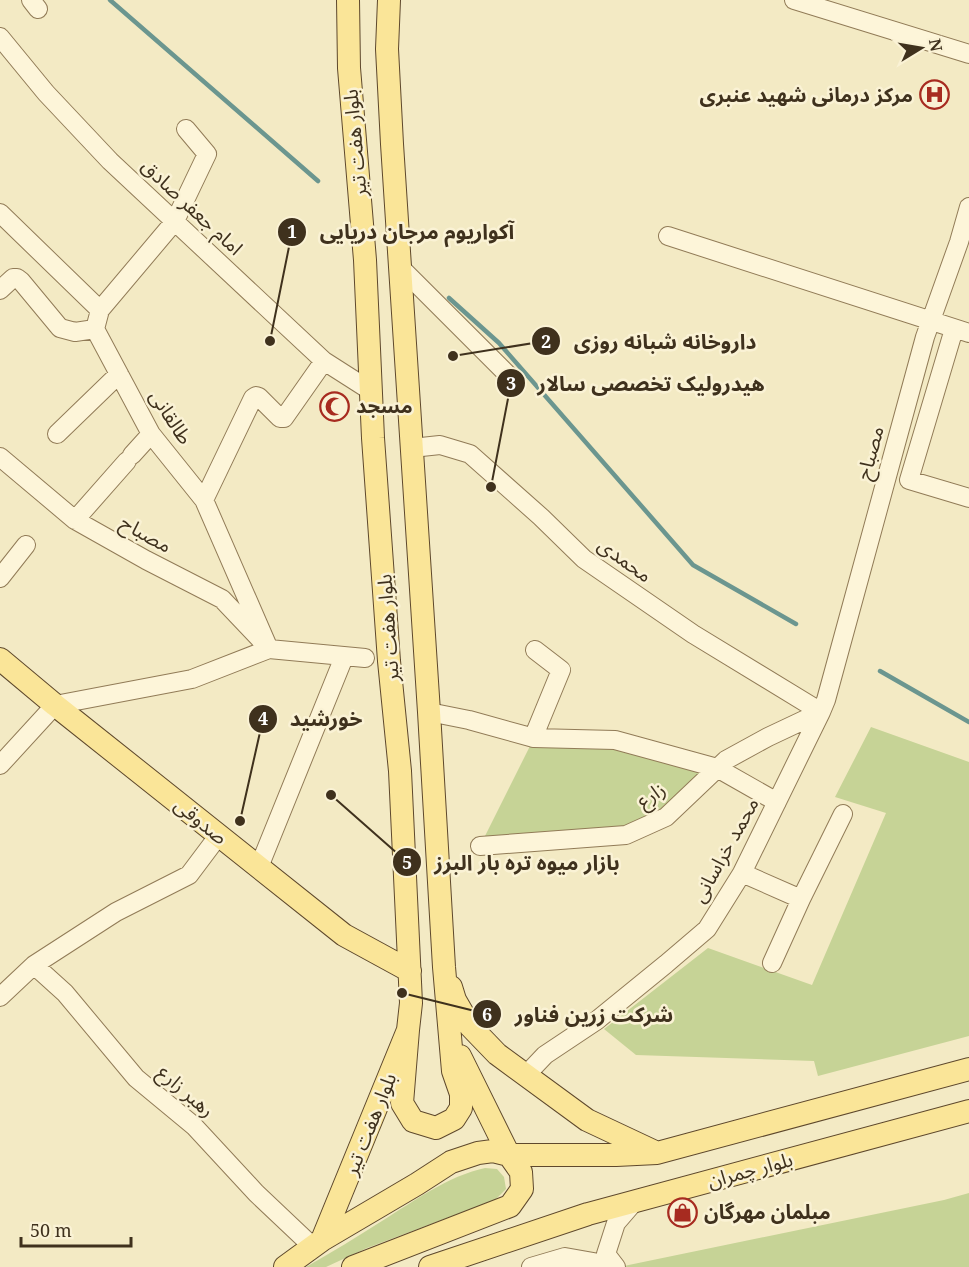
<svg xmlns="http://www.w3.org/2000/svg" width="969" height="1267" viewBox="0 0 969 1267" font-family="'Noto Serif','Noto Sans Arabic',serif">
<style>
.green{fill:#c6d396}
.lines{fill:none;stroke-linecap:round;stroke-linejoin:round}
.stream{stroke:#6b968f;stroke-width:4.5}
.minor-casing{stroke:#917b57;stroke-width:20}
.major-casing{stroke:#5e482c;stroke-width:24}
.minor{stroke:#fdf5d9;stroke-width:18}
.major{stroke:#fae598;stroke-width:22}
.labels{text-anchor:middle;stroke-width:5;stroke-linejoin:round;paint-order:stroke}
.poi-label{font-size:20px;font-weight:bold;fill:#3f311d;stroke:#faf2d5;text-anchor:start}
.street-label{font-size:20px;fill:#3f311d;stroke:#faf2d5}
.leader{fill:none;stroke:#3f311d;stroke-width:2}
.callout-dot{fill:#3f311d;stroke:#faf2d5;stroke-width:2}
.mark-label{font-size:18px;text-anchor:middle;font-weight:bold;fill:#fff}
.callout-label{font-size:21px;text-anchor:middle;font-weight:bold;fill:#3f311d;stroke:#faf2d5;stroke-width:5;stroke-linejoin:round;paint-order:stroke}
</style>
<rect width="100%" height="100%" fill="#f3eac4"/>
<path class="green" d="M 871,727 L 969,762 L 969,1036 L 818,1076 L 814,1061 L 636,1055 L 604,1029 L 708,948 L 812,985 L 886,813 L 835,797 Z
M 534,738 L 615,740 L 717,768 L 666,817 L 626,835 L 480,846 Z
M 485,1168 L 497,1169 L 504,1177 L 506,1189 L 495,1200 L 367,1248 L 326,1267 L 306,1267 C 332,1252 357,1237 382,1221 C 414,1201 448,1176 485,1168 Z
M 969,1193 L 969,1267 L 619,1267 L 944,1200 Z"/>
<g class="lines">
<path class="stream" d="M 110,0 L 318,181
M 449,298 L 499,343 L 693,565 L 796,624
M 880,671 L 969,722"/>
<defs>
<path id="minor" d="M 31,0 L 38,9
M 794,0 L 969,54
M 0,37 L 46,93 L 110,161 L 324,361 L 371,391
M 186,129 L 207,154 L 175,221 L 100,310 L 95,329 L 151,434 L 204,500 L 269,649
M 0,213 L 100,310
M 668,236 L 969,333
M 401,268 L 514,381
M 0,290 L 13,278 L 17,278 L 21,281 L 60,328 L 75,332 L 95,329
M 954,329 L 909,480 L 969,498
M 57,434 L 119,374
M 412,448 L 440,445 L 470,454 L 541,517 L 584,559 L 693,634 L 821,712
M 132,455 L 151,434
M 0,457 L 75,520 L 146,560 L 222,599 L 260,639
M 204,500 L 253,398 L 256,396 L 259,397 L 280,418 L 284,418 L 324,361
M 75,520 L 127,461
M 0,578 L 26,545
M 429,712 L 469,720 L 534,738 L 615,740 L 717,768 L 777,802
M 533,738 L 561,670 L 535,650
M 0,765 L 55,705 L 192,679 L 269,649 L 365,658
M 480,846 L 626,835 L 666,817 L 726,760 L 768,737 L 821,712
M 259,867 L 344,657
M 742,873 L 801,899
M 772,963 L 801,899 L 843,814
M 34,965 L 65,993 L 136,1078 L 194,1126 L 256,1193 L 312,1246
M 0,997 L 34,965 L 116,912 L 189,875 L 219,835
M 526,1075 L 545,1055 L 596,1021 L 666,964 L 707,929 L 742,873 L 821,712 L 826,700 L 925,337 L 959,242 L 969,207
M 531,1267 L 565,1257 L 599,1263
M 616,1267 L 606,1254 L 616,1223 L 635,1201"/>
<path id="major" d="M 389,0 L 387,49 L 392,144 L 429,712 L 444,967 L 453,1071 L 461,1094 L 461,1108 L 454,1119 L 436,1128 L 413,1121 L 402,1103 L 408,1030
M 0,659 L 55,705 L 344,935 L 410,971
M 451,987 L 455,1000 L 470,1026 L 497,1054 L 587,1120 L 653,1151
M 322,1240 L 408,1030 L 411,1003 L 400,771 L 389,661 L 373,438 L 365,260 L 349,68 L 348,0
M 285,1267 L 322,1240 L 417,1184 L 451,1162 L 478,1153 L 493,1151 L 509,1155 L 616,1155 L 657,1153 L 969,1069
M 353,1267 L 510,1206 L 522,1189 L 521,1172 L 509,1155 L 460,1056
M 430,1267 L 588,1214 L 969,1111"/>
</defs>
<use href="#minor" class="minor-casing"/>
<use href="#major" class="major-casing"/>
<use href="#minor" class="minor"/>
<use href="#major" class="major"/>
</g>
<defs>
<symbol id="hospital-ring" viewBox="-11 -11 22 22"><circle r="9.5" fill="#faf2d5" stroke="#a72b20" stroke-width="1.5"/><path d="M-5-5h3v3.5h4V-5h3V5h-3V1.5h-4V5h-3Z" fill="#a72b20"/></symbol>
<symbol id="mosque-ring" viewBox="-11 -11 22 22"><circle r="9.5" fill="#faf2d5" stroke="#a72b20" stroke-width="1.5"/><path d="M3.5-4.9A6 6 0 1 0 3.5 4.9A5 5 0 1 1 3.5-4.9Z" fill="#a72b20"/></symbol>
<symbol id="shop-ring" viewBox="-11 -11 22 22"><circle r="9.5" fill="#faf2d5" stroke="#a72b20" stroke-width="1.5"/><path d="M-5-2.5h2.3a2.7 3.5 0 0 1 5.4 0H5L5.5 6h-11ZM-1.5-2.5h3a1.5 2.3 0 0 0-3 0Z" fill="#a72b20"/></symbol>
</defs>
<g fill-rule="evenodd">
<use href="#hospital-ring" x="918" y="78" width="33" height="33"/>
<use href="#mosque-ring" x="318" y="390" width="33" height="33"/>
<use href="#shop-ring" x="666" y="1196" width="33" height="33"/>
</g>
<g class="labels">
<g class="poi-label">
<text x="913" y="102" text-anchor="end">مرکز درمانی شهید عنبری</text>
<text x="356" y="413">مسجد</text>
<text x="704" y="1219">مبلمان مهرگان</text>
</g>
<g class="street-label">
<text transform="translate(355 143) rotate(-95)" y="7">بلوار هفت تیر</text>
<text transform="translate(192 207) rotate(43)" y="7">امام جعفر صادق</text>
<text transform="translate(171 417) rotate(57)" y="7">طالقانی</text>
<text transform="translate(870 453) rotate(-75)" y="7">مصباح</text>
<text transform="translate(146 534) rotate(29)" y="7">مصباح</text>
<text transform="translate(625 560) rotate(36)" y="7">محمدی</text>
<text transform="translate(388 628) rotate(-94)" y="7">بلوار هفت تیر</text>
<text transform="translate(651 795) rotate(-34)" y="7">زارع</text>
<text transform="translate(201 821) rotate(39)" y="7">صدوقی</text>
<text transform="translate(725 850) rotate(-61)" y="7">محمد خراسانی</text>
<text transform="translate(186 1091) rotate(41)" y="7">رهبر زارع</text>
<text transform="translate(370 1124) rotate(-68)" y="7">بلوار هفت تیر</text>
<text transform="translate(750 1170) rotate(-15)" y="7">بلوار چمران</text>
</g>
</g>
<path class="leader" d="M270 341L292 232M453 356L546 341M491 487L511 383M240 821L263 719M331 795L407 862M402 993L487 1014"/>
<g class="callout-dot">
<circle cx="270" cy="341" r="6"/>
<circle cx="453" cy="356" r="6"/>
<circle cx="491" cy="487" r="6"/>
<circle cx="240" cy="821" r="6"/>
<circle cx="331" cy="795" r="6"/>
<circle cx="402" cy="993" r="6"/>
<circle cx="292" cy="232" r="15"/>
<circle cx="546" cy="341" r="15"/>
<circle cx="511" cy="383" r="15"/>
<circle cx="263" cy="719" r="15"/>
<circle cx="407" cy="862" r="15"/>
<circle cx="487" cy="1014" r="15"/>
</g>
<g class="mark-label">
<text x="292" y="238">1</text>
<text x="546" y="348">2</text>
<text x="511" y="390">3</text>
<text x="263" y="725">4</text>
<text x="407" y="869">5</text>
<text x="487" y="1021">6</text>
</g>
<g class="callout-label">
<text x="417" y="239">آکواریوم مرجان دریایی</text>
<text x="665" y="349">داروخانه شبانه روزی</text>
<text x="651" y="391">هیدرولیک تخصصی سالار</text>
<text x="326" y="726">خورشید</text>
<text x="527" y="870">بازار میوه تره بار البرز</text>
<text x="594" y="1022">شرکت زرین فناور</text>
</g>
<g transform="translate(921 48) rotate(79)" stroke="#faf2d5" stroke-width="4.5" paint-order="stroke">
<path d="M0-4.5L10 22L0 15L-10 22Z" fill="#3f311d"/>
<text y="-9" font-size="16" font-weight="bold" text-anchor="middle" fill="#3f311d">N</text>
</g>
<path d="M21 1237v9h110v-9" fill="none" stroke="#3f311d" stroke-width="3"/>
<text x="30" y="1237" font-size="18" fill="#3f311d" stroke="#faf2d5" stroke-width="4.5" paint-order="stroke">50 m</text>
</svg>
